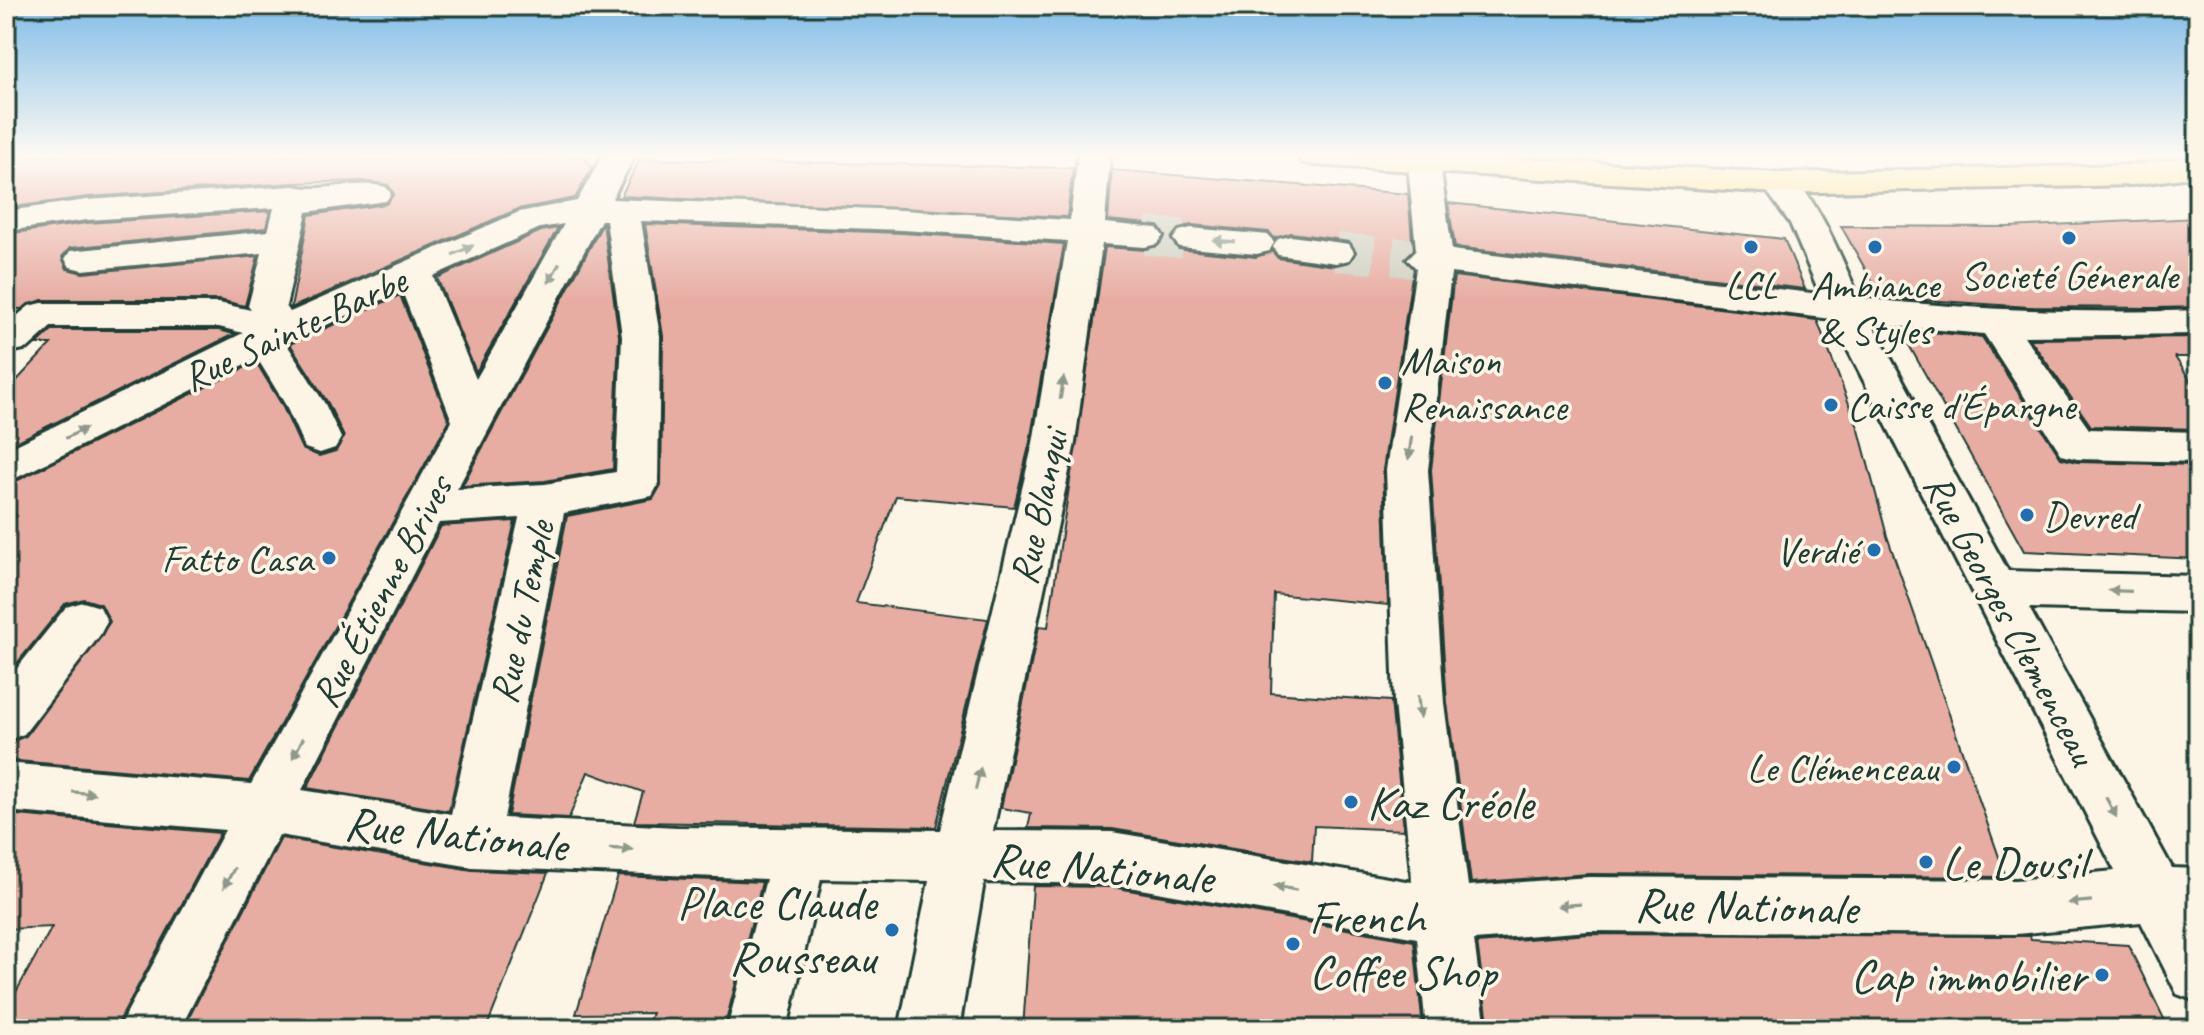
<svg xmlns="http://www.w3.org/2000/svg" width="2204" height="1035" viewBox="0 0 2204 1035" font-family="Caveat,sans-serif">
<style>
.building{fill:#e7ada3;stroke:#1f3d34;stroke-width:2;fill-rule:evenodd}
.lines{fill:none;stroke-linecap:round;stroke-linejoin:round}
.minor-tunnel{stroke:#d0d0c2;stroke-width:38;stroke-dasharray:38 19;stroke-linecap:butt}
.minor-casing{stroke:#1f3d34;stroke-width:6}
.major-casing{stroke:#1f3d34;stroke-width:6}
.minor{fill:#fcf5e5;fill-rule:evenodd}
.major{fill:#f9e181;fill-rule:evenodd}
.oneway{fill:#8e998c}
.poi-dot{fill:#1f6fb2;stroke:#fcf5e5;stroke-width:3}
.labels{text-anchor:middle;stroke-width:7;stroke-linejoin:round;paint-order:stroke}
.poi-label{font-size:40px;fill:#1f3d34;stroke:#fcf5e5}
.street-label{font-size:40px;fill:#1f3d34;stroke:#fcf5e5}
.near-poi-label{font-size:48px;fill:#1f3d34;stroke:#fcf5e5;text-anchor:start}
.near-street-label{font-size:48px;fill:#1f3d34;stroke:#fcf5e5}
</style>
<rect width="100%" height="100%" fill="#fcf5e5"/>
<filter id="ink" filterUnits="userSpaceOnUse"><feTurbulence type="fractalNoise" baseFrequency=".0125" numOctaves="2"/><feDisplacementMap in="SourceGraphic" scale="16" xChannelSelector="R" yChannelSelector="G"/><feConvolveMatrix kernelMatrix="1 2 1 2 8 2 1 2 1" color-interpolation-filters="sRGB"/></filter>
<g filter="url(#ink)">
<path class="building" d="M 6,155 L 514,155 L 585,157 L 592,168 L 575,198 L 518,209 L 291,308 L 309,215 L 386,204 L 394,194 L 388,185 L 363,181 L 294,183 L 87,197 L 6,208 Z
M 640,159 L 942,165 L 1073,168 L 1067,217 L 621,196 Z
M 1112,170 L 1408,194 L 1413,249 L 1404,259 L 1413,269 L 1383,470 L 1388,605 L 1274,594 L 1271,693 L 1391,701 L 1404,830 L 1314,826 L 1312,862 L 1112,829 L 1028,828 L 1031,813 L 1001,808 L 1039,626 L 1048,627 L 1105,247 L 1146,250 L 1159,246 L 1166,236 L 1157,225 L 1108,220 ZM 1191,225 L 1269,232 L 1275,239 L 1291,233 L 1349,241 L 1357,254 L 1350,263 L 1336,266 L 1278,258 L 1272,251 L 1256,257 L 1177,249 L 1171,237 L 1178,228 Z
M 1448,203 L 1784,239 L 1805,289 L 1455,247 Z
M 270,211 L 266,228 L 70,248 L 62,257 L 67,269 L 83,273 L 258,256 L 245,306 L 219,300 L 42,300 L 21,309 L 6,308 L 6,234 L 87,223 Z
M 2198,218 L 2198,307 L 2155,308 L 2029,307 L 1881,297 L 1841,226 L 2008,227 Z
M 603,223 L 619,336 L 613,469 L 545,481 L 462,486 Z
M 645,224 L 903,233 L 1064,244 L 1030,442 L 1014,507 L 896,496 L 856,603 L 988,619 L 936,827 L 634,822 L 643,792 L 588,772 L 569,818 L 508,815 L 567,516 L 653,499 L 661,485 L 663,336 Z
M 558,228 L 476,372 L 437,278 L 541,231 Z
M 1454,276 L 1817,320 L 1859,430 L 1887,536 L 2006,877 L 1589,874 L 1471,883 L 1447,703 L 1431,470 Z
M 400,295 L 449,421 L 249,781 L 6,760 L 6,744 L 26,736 L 110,622 L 101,604 L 84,599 L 65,604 L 6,677 L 6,523 L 17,516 L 6,503 L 6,486 L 256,362 L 282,405 L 302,449 L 319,456 L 336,451 L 344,437 L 328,403 L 290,344 Z
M 1900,329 L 1982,337 L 2061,458 L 2077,462 L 2198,465 L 2198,559 L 2024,551 Z
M 52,330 L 219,330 L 234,334 L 6,447 L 6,392 L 51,344 L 37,344 Z
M 2198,337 L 2198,357 L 2175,357 L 2198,392 L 2198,429 L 2091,426 L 2030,339 Z
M 515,521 L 449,811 L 307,788 L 441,526 Z
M 6,814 L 220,833 L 115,1029 L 6,1029 L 6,1010 L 52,927 L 6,929 Z
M 281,838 L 472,870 L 548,873 L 486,1029 L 183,1029 Z
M 618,876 L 762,882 L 724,1029 L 646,1029 L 652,1013 L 576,1014 Z
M 1033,886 L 1112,887 L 1414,941 L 1423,1029 L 1023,1029 Z
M 1589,934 L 2030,936 L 2031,939 L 2128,945 L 2169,1029 L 1489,1029 L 1477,943 Z"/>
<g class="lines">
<path class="minor-tunnel" d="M 1145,236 L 1191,239
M 1336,252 L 1425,259"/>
<defs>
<path id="minor" d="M 603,155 L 635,155 L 612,199 L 903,210 L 1070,220 L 1078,155 L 1110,155 L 1105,223 L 1157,228 L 1163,236 L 1157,244 L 1145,247 L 1102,244 L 1075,443 L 993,831 L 1112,832 L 1412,882 L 1394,703 L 1386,470 L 1416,268 L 1407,259 L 1416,250 L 1408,164 L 1412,157 L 1436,157 L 1440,164 L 1452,250 L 1820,294 L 1790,223 L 1761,183 L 1766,176 C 1774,174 1783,171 1790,177 C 1819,198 1844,265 1859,298 C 1973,310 2084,314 2198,310 L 2198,334 L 2024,336 L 2089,429 L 2198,432 L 2198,462 L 2077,459 L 2062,455 L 1984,334 L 1872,324 L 2008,571 L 2198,576 L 2198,612 L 2029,608 L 2172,868 L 2198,869 L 2198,1002 L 2177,994 L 2141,922 L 2016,934 L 1589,931 L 1474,940 L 1486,1029 L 1426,1029 L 1417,938 L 1112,884 L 984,882 L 959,1029 L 899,1029 L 929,881 L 821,879 L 787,1029 L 727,1029 L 766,879 L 472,867 L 279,835 L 180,1029 L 118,1029 L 225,830 L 6,811 L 6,763 L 251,784 L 452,421 L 402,291 L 286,343 L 325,404 L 341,438 L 335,448 L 320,453 L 305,448 L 285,404 L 257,358 L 6,483 L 6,450 L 243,333 L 219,327 L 51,327 L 28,348 L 6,353 L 6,325 L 29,306 L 42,303 L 219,303 L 251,310 L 248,306 L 262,253 L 83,270 L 70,267 L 65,259 L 70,251 L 268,231 L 274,208 L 87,220 L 6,231 L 6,211 L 87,200 L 294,186 C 324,193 355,179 386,187 L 391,194 L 386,201 L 307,212 L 286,306 L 290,312 L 519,212 L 577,201 ZM 601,220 L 606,220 L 622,336 L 616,472 L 545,484 L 457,489 ZM 641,221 L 903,230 L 1067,241 L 1033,443 L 940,830 L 677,827 L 504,818 L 564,513 L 652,496 L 658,485 L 660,336 ZM 564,224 L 476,379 L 433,276 L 540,228 ZM 1451,273 L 1832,319 L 2115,871 L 2016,880 L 1589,877 L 1468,886 L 1444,703 L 1428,470 ZM 519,518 L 451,814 L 302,790 L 439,523 Z
M 1191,228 L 1269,235 L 1274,243 L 1269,251 L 1256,254 L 1179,247 L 1173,239 L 1179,231 Z
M 1291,236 L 1349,244 L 1354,252 L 1349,260 L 1336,263 L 1278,255 L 1273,247 L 1278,239 Z
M 83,602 L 100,607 L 107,621 L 100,635 L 24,734 L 6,741 L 6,682 L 66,607 Z"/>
<path id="major" d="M 1298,155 L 1465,155 L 1778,173 L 2132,165 L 2198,156 L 2198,176 L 2132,185 L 1778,193 L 1314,165 L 1302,162 Z"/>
</defs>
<use href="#minor" class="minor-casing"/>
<use href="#major" class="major-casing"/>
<use href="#minor" class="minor"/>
<use href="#major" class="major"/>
</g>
<defs><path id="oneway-solid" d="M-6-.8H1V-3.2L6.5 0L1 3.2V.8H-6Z" transform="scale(2)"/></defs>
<g class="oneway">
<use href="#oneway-solid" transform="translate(1224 241) rotate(-176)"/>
<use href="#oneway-solid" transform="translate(463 250) rotate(-24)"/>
<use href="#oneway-solid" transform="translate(554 273) rotate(119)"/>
<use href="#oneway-solid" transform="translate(1062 388) rotate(-81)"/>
<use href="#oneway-solid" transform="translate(76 433) rotate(-27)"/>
<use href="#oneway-solid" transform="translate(1410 448) rotate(98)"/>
<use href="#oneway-solid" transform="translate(2120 591) rotate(-178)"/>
<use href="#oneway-solid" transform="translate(1419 707) rotate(84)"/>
<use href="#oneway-solid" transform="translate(298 748) rotate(118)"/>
<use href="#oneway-solid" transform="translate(978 779) rotate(-77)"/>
<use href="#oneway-solid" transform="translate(84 793) rotate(5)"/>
<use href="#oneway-solid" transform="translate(2111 807) rotate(62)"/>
<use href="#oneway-solid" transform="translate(621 849) rotate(3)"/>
<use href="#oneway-solid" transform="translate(229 878) rotate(118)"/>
<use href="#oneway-solid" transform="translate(1285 888) rotate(-170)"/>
<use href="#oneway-solid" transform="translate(2080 902) rotate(175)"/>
<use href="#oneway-solid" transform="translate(1569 905) rotate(176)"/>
</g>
</g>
<linearGradient id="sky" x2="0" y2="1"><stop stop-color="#81bce8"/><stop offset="0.52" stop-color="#fefaf3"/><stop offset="1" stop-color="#fefaf3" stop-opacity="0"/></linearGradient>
<rect width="2204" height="300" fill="url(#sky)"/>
<g class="poi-dot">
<circle cx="2069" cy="238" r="8"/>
<circle cx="1751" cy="247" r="8"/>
<circle cx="1875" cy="247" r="8"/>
<circle cx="1385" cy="383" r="8"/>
<circle cx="1831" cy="405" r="8"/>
<circle cx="2027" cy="515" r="8"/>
<circle cx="1874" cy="550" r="8"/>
<circle cx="329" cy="558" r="8"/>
<circle cx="1954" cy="767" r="8"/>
<circle cx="1351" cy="802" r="8"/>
<circle cx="1926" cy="862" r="8"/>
<circle cx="892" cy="930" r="8"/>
<circle cx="1293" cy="944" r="8"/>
<circle cx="2102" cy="975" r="8"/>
</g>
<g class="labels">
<g class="poi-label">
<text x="2069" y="289">Societé Génerale</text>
<text x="1751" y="298">LCL</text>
<text x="1875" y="298">Ambiance<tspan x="1875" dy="46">&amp; Styles</tspan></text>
<text x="1401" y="374" text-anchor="start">Maison<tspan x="1401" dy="46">Renaissance</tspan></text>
<text x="1847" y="419" text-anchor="start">Caisse d'Épargne</text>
<text x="2043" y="529" text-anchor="start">Devred</text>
<text x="1858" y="564" text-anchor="end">Verdié</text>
<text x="313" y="572" text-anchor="end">Fatto Casa</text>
<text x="1938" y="781" text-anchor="end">Le Clémenceau</text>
</g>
<g class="street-label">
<text transform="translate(294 328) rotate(-25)" y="14">Rue Sainte-Barbe</text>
<text transform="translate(1038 507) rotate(-78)" y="14">Rue Blanqui</text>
<text transform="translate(381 591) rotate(-62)" y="14">Rue Étienne Brives</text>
<text transform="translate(521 612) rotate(-78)" y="14">Rue du Temple</text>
<text transform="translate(2011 619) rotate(62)" y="14">Rue Georges Clemenceau</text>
</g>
<g class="near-poi-label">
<text x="1367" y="819">Kaz Créole</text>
<text x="1942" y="879">Le Dousil</text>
<text x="876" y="919" text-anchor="end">Place Claude<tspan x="876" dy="55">Rousseau</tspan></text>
<text x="1309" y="933">French<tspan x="1309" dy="55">Coffee Shop</tspan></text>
<text x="2086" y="992" text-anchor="end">Cap immobilier</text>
</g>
<g class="near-street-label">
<text transform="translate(456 833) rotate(6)" y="17">Rue Nationale</text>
<text transform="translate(1102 867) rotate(5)" y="17">Rue Nationale</text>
<text transform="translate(1746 905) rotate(1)" y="17">Rue Nationale</text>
</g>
</g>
<rect width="2204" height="1035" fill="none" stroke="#fcf5e5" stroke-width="32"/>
<rect x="16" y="16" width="2172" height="1003" fill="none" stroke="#1f3d34" stroke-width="3" filter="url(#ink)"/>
</svg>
